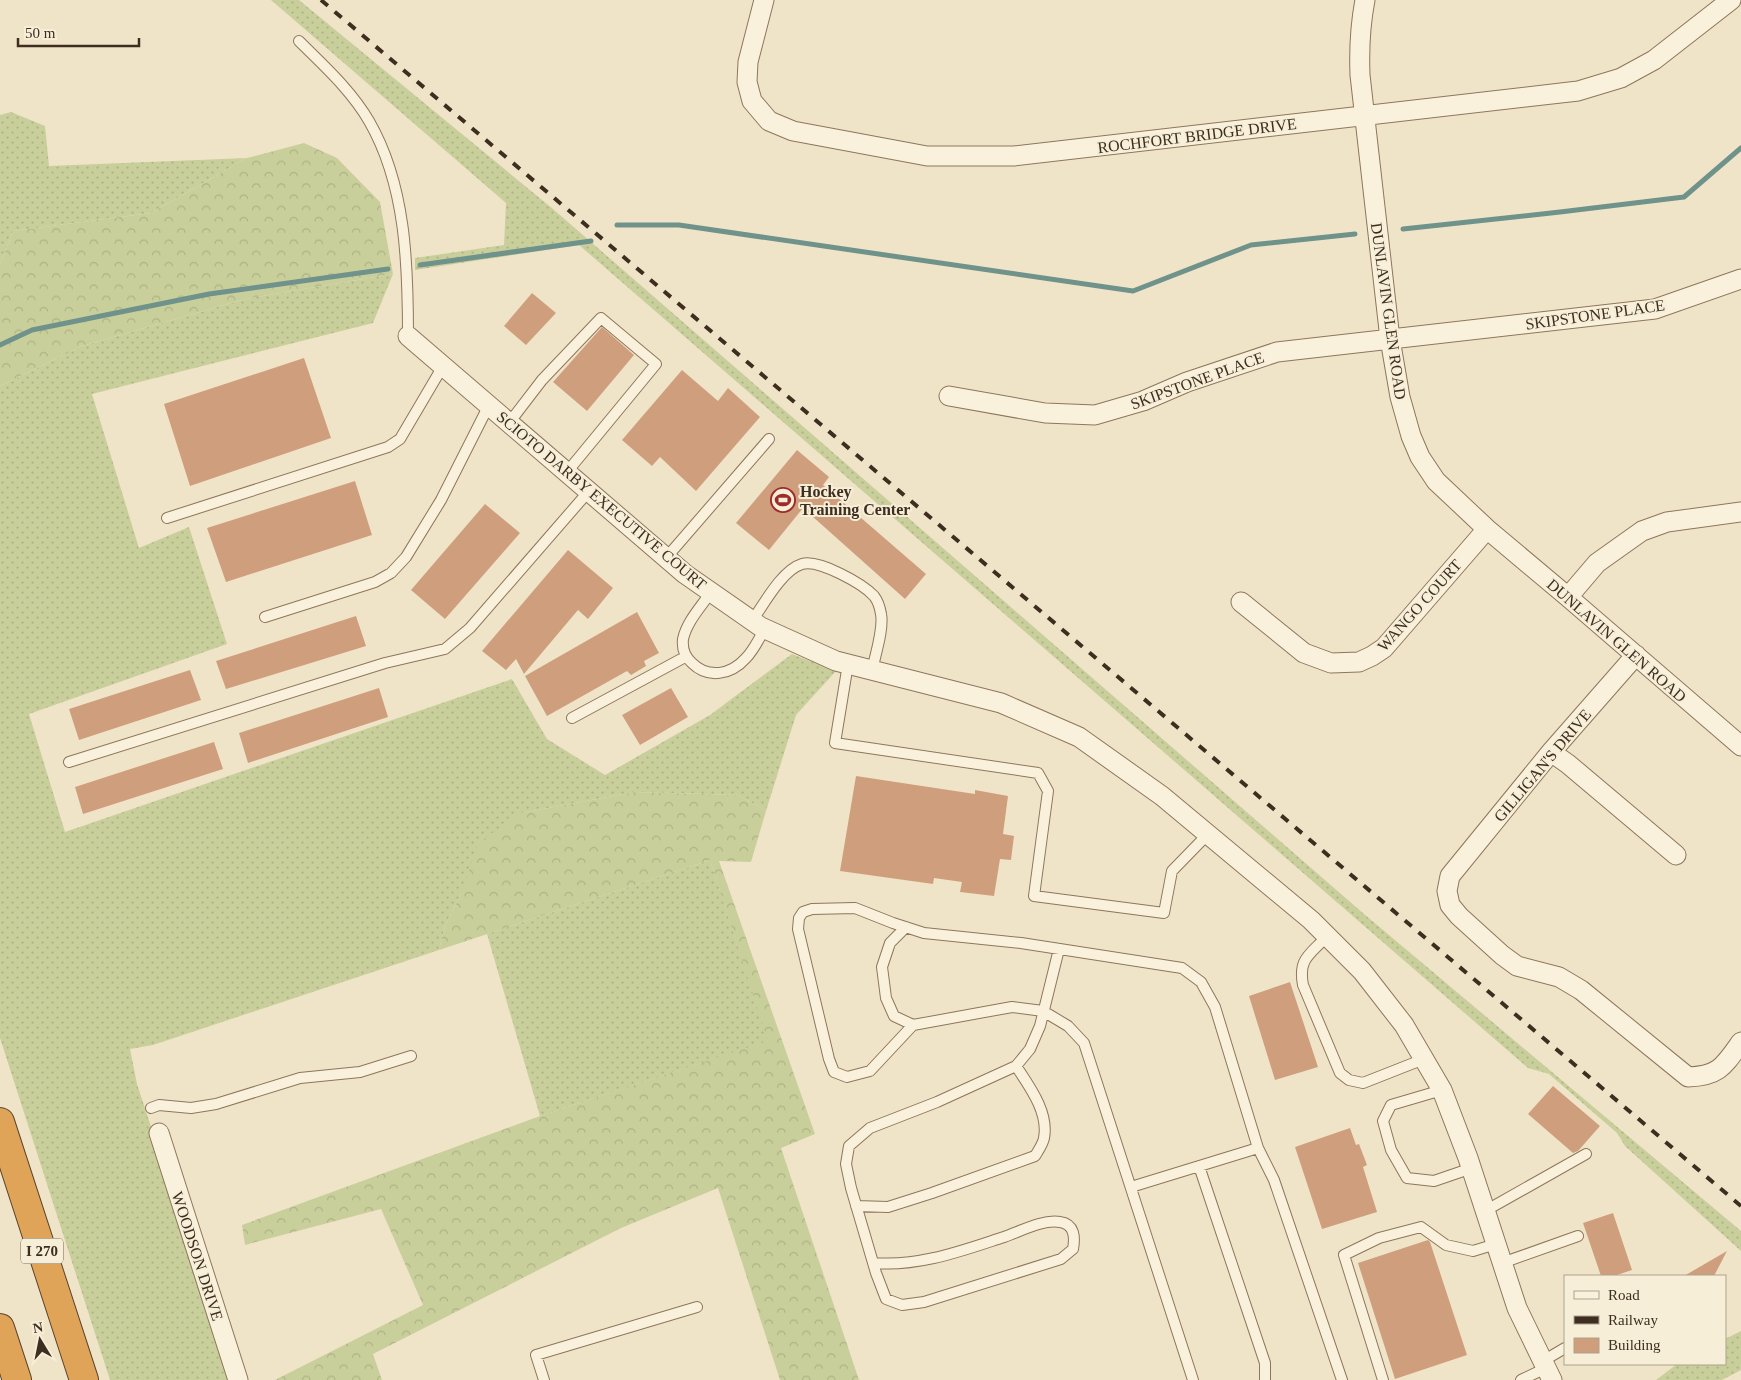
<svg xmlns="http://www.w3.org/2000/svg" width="1741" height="1380" viewBox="0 0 1741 1380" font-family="'Times New Roman',serif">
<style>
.grass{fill:url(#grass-dots)}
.forest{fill:url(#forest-crowns)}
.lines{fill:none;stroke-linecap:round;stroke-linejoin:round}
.stream{stroke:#6f938a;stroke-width:5}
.building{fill:#cf9f7d}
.service-casing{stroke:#8d765c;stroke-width:12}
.minor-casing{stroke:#8d765c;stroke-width:21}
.motorway-casing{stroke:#5b4430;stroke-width:30}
.service{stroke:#faf1dc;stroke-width:10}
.minor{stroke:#faf1dc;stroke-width:19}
.motorway{stroke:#e0a458;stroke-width:28}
.rail{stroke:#3d2e20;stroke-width:4;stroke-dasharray:9 9;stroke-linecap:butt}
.labels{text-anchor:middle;stroke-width:4;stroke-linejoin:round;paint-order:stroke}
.shield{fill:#f7eed8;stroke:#756857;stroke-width:1}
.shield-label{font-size:15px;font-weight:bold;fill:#3d2e20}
.street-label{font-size:16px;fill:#3d2e20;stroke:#f7eed8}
.poi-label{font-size:16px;font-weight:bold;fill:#3d2e20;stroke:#f7eed8;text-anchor:start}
</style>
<defs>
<pattern id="grass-dots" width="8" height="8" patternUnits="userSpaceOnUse" patternTransform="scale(1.25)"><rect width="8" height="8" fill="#c9cf9b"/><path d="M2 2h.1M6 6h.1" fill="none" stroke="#aeb285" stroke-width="1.8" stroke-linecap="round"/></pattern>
<pattern id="forest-crowns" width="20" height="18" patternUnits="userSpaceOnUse" patternTransform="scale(1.25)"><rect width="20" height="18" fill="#c9cf9b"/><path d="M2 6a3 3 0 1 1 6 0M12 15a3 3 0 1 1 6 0" fill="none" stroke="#aeb285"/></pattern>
</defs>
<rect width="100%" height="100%" fill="#f0e4c8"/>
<path class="grass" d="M 271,0 L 299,0 L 553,209 L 1364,914 L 1741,1231 L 1741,1251 L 1625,1146 L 1617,1133 L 1549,1074 L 1528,1068 L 579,245 L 415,270 L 415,258 L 504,245 L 506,203 Z
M 11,112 L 45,126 L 49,166 L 247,158 L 151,213 L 13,231 L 0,265 L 0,115 Z
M 393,274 L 373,323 L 92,394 L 139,548 L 189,527 L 227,644 L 29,714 L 65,832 L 512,679 L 547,739 L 605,775 L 710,715 L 792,654 L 836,671 L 796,715 L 766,811 L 738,795 L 635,792 L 521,813 L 462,892 L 445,926 L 439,950 L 153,1045 L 130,1049 L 137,1084 L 234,1380 L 110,1380 L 0,1038 L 0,386 L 82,346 L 245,299 Z
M 710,860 L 769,1041 L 540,1116 L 487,934 Z
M 1741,1331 L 1741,1370 L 1722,1380 L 1656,1380 L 1677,1364 L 1725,1364 L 1725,1339 Z"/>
<path class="forest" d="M 304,143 L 337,158 L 380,202 L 393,274 L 245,299 L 82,346 L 0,386 L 0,265 L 13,231 L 151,213 L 247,158 Z
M 635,792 L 738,795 L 766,811 L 751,862 L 719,861 L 815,1134 L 781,1148 L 859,1380 L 780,1380 L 718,1188 L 621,1228 L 373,1354 L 382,1380 L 275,1380 L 423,1305 L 381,1209 L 245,1245 L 242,1225 L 540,1116 L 768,1041 L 710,860 L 439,950 L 445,926 L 462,892 L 478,843 L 521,813 Z"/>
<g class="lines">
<path class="stream" d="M 617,225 L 679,225 L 1133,291 L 1251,245 L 1355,234
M 1403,229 L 1560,212 L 1684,197 L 1741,148
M 420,265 L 591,241
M 0,345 L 32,330 L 209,294 L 388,269"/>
</g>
<path class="building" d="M 532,293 L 556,313 L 526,345 L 504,326 Z
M 602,327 L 634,355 L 587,411 L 553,382 Z
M 304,358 L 331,438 L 190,486 L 164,404 Z
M 682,370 L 718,401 L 728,388 L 760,417 L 696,491 L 660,457 L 652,466 L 622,440 Z
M 797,450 L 829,477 L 823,485 L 926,574 L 905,599 L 803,508 L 769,550 L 736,523 Z
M 355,481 L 372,535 L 226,582 L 207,528 Z
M 485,504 L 520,533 L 445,619 L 411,590 Z
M 568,550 L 613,588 L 588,619 L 578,610 L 524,674 L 516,659 L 506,670 L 482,651 Z
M 637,612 L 659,653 L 644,661 L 646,666 L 631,675 L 627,671 L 547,716 L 525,676 Z
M 356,616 L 366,646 L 226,689 L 216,661 Z
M 190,670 L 201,700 L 79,740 L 69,709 Z
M 379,688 L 388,717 L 248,763 L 239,733 Z
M 671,688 L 688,717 L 640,745 L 622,715 Z
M 214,742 L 223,769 L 83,814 L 75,787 Z
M 856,776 L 975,794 L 975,790 L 1008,796 L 1003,834 L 1014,836 L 1011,860 L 1000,859 L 994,896 L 960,892 L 962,882 L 934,878 L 933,884 L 840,871 Z
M 1290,982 L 1318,1067 L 1275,1080 L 1249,996 Z
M 1553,1086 L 1600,1126 L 1578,1151 L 1573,1153 L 1528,1114 Z
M 1350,1128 L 1356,1145 L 1359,1144 L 1367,1165 L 1363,1167 L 1377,1212 L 1322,1229 L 1295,1147 Z
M 1613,1213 L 1632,1270 L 1614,1276 L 1601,1276 L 1583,1223 Z
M 1428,1240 L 1430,1242 L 1467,1355 L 1395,1379 L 1358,1263 Z
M 1727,1251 L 1714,1276 L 1684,1276 Z"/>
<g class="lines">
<defs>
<path id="service" d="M 299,41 C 324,66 351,90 369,121 C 406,185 408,264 408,336
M 509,423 L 542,380 L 601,318 L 656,364 L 567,472
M 167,518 L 388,447 L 400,439 L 443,366
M 666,558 L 769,439
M 711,592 C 701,607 687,621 683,639 C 682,648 685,657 692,663 C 708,679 731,675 746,658 C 754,650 759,638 765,629
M 265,617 L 375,582 L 391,573 L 406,557 L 441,500 L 489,405
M 752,621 C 764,604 782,570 802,564 C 819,559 863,584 874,596 C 878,601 880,608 881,614 C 884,629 875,655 872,671
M 848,664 L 835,743 L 1038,773 L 1048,791 L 1034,896 L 1164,913 L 1172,871 L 1208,834
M 572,718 L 685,657
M 69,762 L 385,663 L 445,649 L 470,628 L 589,491
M 906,927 L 890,943 L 882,967 L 886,998 L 894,1016 L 913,1025
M 1327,936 C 1310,955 1298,958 1303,985 L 1340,1073 L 1349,1080 L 1363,1083 L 1424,1059
M 1442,1090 L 1391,1105 L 1383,1121 L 1391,1150 L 1407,1178 L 1434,1181 L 1472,1168
M 151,1108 L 159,1105 L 191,1108 L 216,1104 L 300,1078 L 360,1072 L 411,1056
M 1199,1166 L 1265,1363 L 1265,1380
M 1131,1187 L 1258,1148
M 856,1206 L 888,1207 L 932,1193 L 1035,1156 C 1038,1151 1043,1144 1044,1138 C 1049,1112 1029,1086 1016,1066
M 1485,1211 L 1586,1154
M 873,1263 C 919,1267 961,1251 1004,1237 C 1021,1231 1043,1219 1060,1222 C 1075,1224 1075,1238 1073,1249 L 1061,1259 L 924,1302 L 902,1305 L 886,1299 L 876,1273 L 851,1188 L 846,1164 L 849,1146 L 870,1128 L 937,1102 L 1016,1066 L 1030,1049 L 1040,1026 L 1059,949
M 1502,1263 L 1578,1236
M 1543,1361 L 1565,1348
M 544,1380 L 536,1355 L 697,1307
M 1193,1380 L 1084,1043 L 1068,1026 L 1043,1011 L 1012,1007 L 913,1025 L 870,1071 L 847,1077 L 834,1072 L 829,1059 L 798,929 L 799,918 L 803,912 L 812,909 L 855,908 L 893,923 L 924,933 L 1021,943 L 1182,968 L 1201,982 L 1215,1007 L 1258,1148 L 1274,1180 L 1342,1380
M 1383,1380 L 1344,1255 L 1379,1238 L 1421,1227 L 1446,1245 L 1473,1251 L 1496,1244
M 1521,1380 L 1546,1368"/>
<path id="minor" d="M 764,0 L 748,62 L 747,82 L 752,101 L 769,121 L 793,131 L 927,156 L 1014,156 L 1578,91 L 1621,78 L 1654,60 L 1731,0
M 1365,0 C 1360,26 1359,49 1360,75 L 1390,339 L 1400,397 L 1411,436 L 1420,457 L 1436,481 L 1487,529 L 1568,597 L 1741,746
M 408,336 L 685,574 L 761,627 L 836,661 L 1001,703 L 1079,737 L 1162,796 L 1311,920 L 1362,971 L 1404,1025 L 1442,1090 L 1468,1158 L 1517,1308 L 1552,1380
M 949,396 L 1045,413 L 1095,415 L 1143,401 L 1187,382 L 1277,352 L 1655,309 L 1741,279
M 1568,597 L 1597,563 L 1642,531 L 1667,522 L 1741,512
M 1241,602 L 1304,653 L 1331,663 L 1359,662 L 1372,656 L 1384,648 L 1487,529
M 1636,655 L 1551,752 L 1450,876 L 1447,891 L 1450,905 L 1459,916 L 1502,955 L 1517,966 L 1559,977 L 1581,990 L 1688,1077 C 1719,1076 1724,1066 1741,1042
M 1551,752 L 1568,764 L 1676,855
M 159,1133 L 238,1380"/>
<path id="motorway" d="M 0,1122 L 84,1380
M 0,1328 L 17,1380"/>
</defs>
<use href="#service" class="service-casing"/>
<use href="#minor" class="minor-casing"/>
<use href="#motorway" class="motorway-casing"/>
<use href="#service" class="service"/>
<use href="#minor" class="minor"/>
<use href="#motorway" class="motorway"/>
<path class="rail" d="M 321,0 L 1741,1206"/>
</g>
<defs>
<symbol id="stadium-ring" viewBox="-11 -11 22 22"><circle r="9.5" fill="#f7eed8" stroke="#9e2a2b" stroke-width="1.5"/><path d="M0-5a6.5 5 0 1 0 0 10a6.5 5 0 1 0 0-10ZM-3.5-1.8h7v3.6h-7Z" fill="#9e2a2b"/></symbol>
</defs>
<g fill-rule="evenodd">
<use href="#stadium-ring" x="769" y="486" width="28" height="28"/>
</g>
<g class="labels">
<rect class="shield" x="21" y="1238.5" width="42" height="25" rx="4"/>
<g class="shield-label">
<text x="42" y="1256">I 270</text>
</g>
<g class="street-label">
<text transform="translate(1197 135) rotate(-7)" y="6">ROCHFORT BRIDGE DRIVE</text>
<text transform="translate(1389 311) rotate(82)" y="6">DUNLAVIN GLEN ROAD</text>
<text transform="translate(1595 314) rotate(-8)" y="6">SKIPSTONE PLACE</text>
<text transform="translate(1197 380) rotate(-20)" y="6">SKIPSTONE PLACE</text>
<text transform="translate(602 500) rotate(40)" y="6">SCIOTO DARBY EXECUTIVE COURT</text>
<text transform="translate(1419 605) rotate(-48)" y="6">WANGO COURT</text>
<text transform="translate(1617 640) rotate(41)" y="6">DUNLAVIN GLEN ROAD</text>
<text transform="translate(1542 765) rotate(-50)" y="6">GILLIGAN'S DRIVE</text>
<text transform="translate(198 1256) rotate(72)" y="6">WOODSON DRIVE</text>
</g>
<g class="poi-label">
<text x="800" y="497">Hockey<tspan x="800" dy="18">Training Center</tspan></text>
</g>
</g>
<rect x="1564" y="1275" width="162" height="90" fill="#f7eed8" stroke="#ada18e"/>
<rect x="1574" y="1291" width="25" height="8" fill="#faf1dc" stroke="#ada18e"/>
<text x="1608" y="1300" font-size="15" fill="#3d2e20">Road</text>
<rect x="1574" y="1316" width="25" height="8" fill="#3d2e20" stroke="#ada18e"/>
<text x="1608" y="1325" font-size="15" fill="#3d2e20">Railway</text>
<rect x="1574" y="1338" width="25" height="15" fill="#cf9f7d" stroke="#ada18e"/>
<text x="1608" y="1350" font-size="15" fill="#3d2e20">Building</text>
<g transform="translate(40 1340) rotate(350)" stroke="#f7eed8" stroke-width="4" paint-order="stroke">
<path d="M0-4L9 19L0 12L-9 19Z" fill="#3d2e20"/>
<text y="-8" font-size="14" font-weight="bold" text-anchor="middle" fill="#3d2e20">N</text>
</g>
<path d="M18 38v8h121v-8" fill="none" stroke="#3d2e20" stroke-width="2.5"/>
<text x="25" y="38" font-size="15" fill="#3d2e20" stroke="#f7eed8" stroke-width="4" paint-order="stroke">50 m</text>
</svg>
